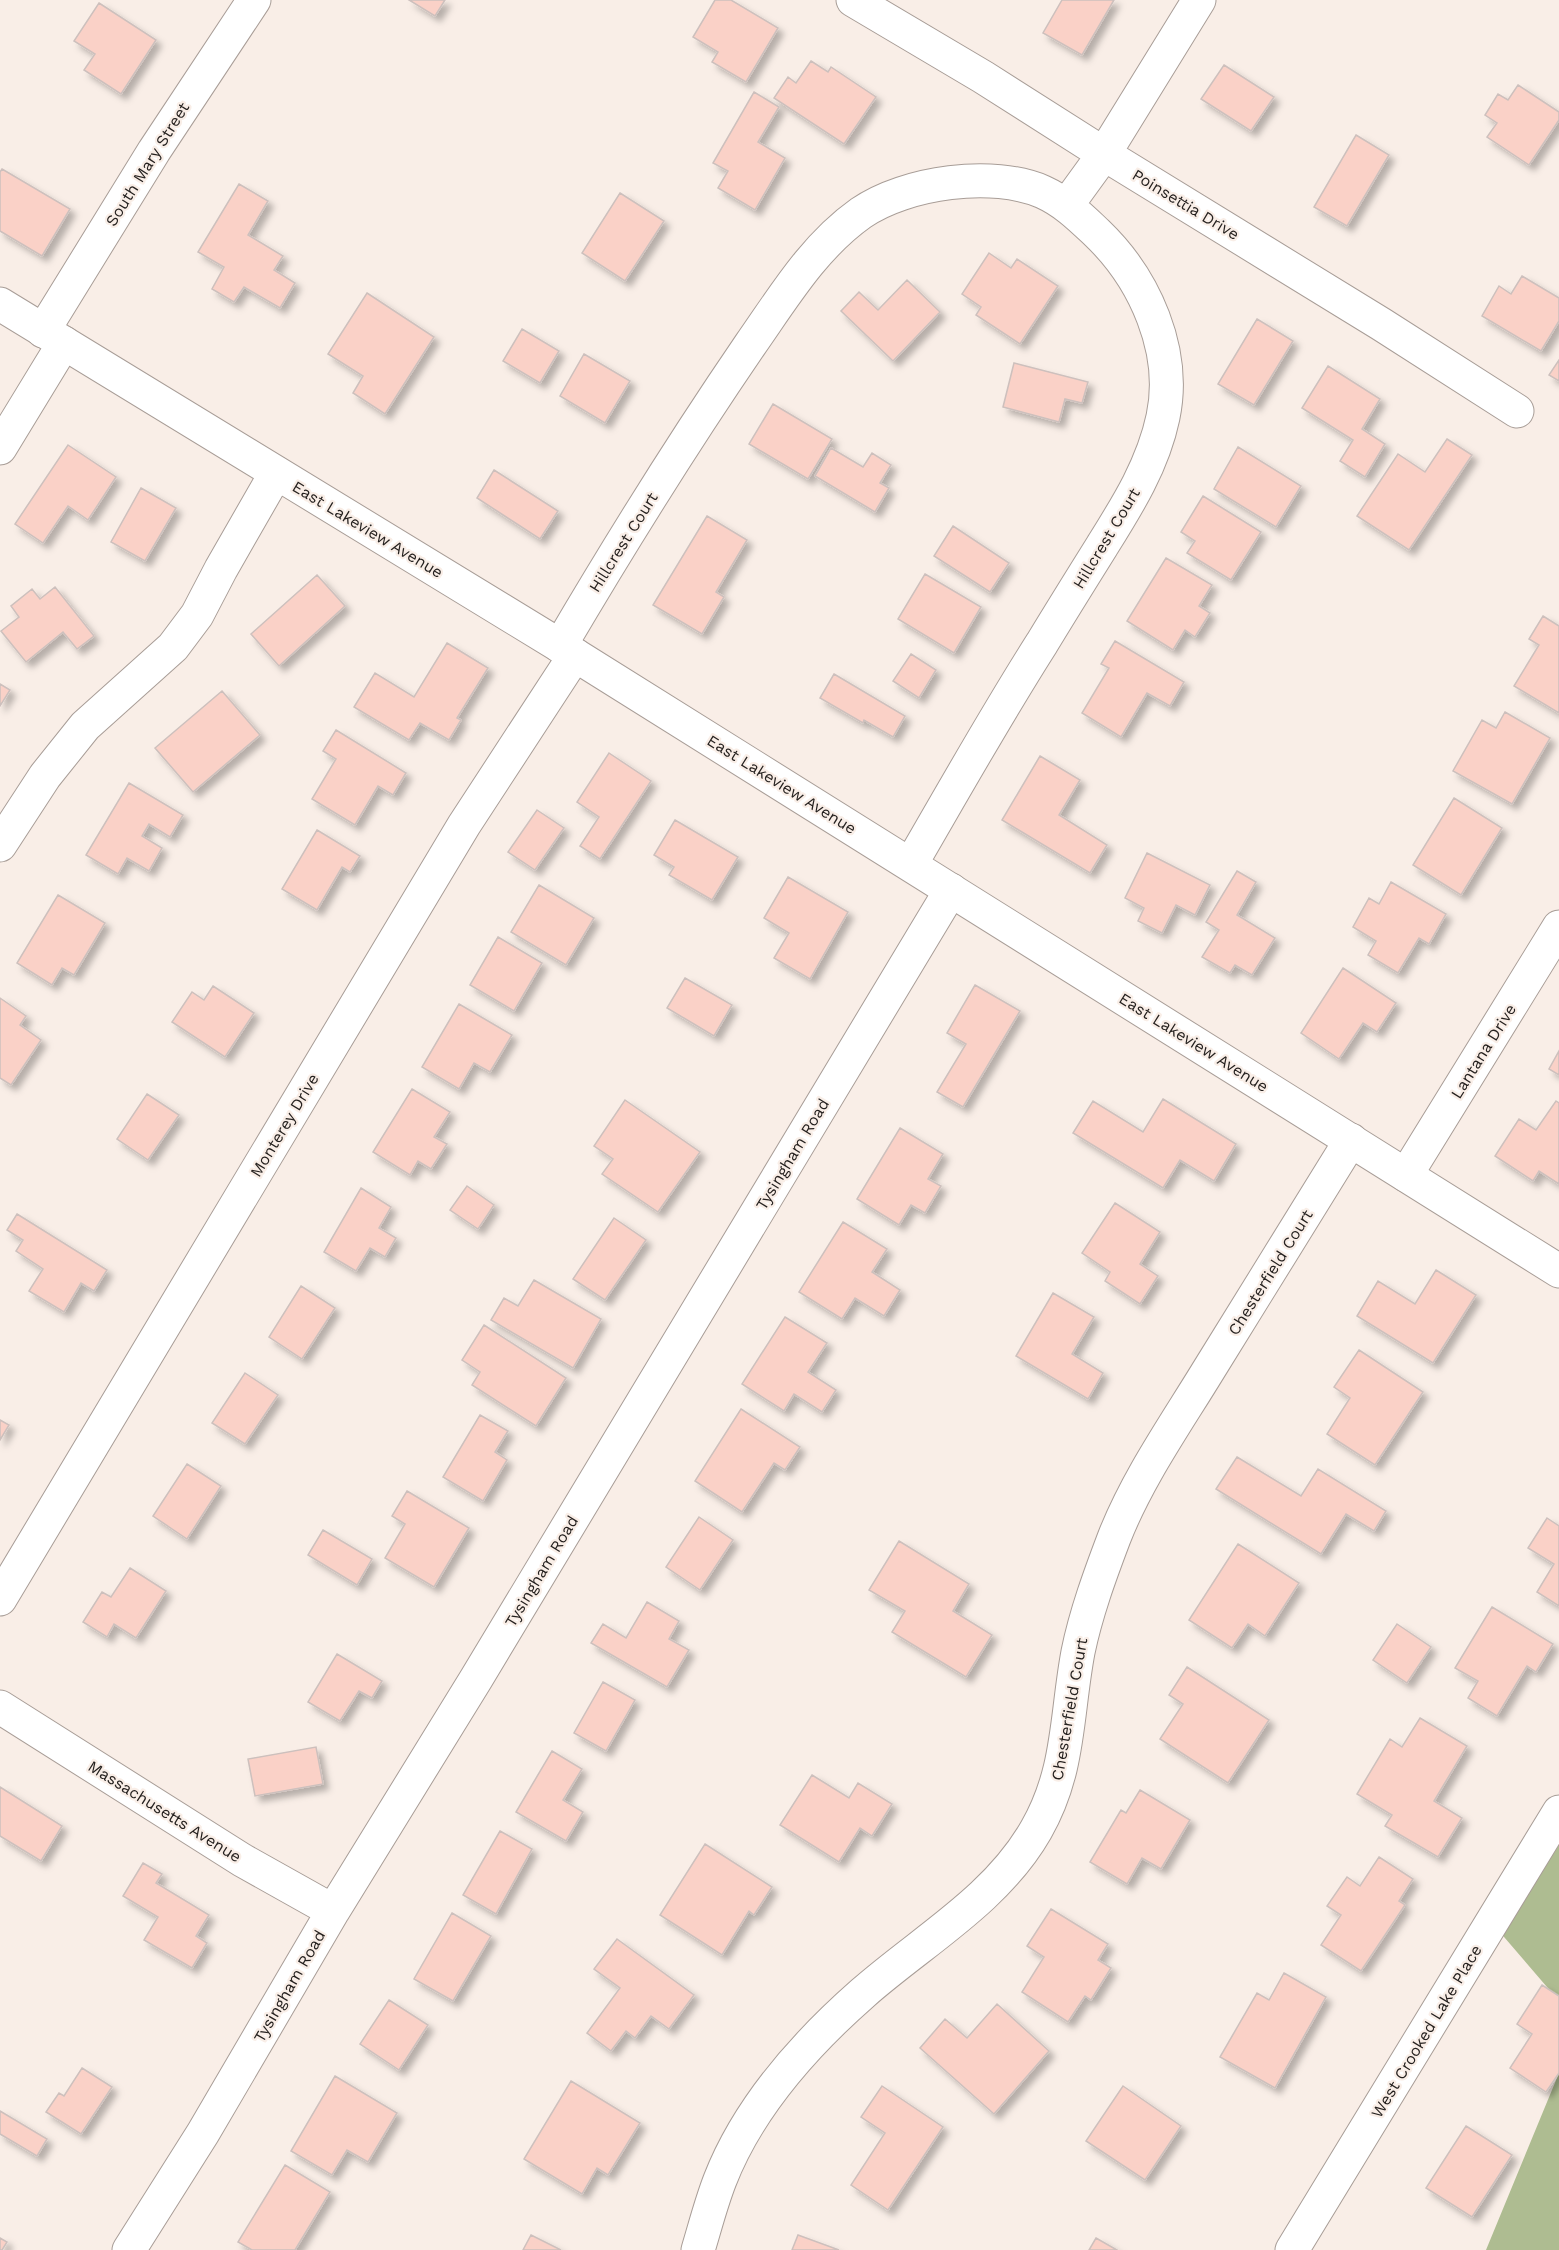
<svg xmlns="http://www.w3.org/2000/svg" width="1559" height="2250" viewBox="0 0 1559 2250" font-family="'Work Sans',sans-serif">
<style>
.forest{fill:#aebc91}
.building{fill:#fad1c7;stroke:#cdc0bd;stroke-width:1.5;filter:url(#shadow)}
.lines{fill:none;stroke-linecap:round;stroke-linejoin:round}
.minor-casing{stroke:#a89d97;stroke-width:35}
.tertiary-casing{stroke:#a89d97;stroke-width:35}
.minor{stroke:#fff;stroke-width:33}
.tertiary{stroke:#fff;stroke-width:33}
.labels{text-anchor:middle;stroke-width:4.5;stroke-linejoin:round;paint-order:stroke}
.street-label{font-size:16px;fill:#25211f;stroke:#f9eee7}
</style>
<defs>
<filter id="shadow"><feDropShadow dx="5.5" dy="5.5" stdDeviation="3" flood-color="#0004"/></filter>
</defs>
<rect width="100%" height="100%" fill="#f9eee7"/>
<path class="forest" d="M 1559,1826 L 1559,2001 L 1492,1923 Z
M 1559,2073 L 1559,2250 L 1486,2250 Z"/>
<path class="building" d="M 409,0 L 445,0 L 435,16 Z
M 715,0 L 731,0 L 778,28 L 746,82 L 712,62 L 718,52 L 693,37 Z
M 1062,0 L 1114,0 L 1082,55 L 1043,33 Z
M 99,3 L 156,40 L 121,94 L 84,70 L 95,54 L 74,41 Z
M 811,61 L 828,72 L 831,67 L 876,97 L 844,144 L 774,98 L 788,77 L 796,83 Z
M 1224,65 L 1274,97 L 1251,131 L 1201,99 Z
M 1518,85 L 1559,112 L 1559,120 L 1529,165 L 1487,137 L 1497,123 L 1485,115 L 1498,94 L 1508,100 Z
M 754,92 L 779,107 L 758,142 L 785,158 L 755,210 L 718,188 L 728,171 L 713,163 Z
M 1356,135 L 1389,155 L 1347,226 L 1314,207 Z
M 2,169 L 70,209 L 42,256 L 0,231 L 0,172 Z
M 239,184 L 268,201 L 248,235 L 283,256 L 274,270 L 295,283 L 280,308 L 244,287 L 234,302 L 212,289 L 224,267 L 198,252 Z
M 620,193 L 664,221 L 625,281 L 582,253 Z
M 989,253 L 1011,268 L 1017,259 L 1058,286 L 1020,344 L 976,315 L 981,307 L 962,294 Z
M 1522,276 L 1559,298 L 1559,321 L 1541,351 L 1482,316 L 1499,286 L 1511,294 Z
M 907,280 L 940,312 L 893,361 L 841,311 L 859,292 L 878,310 Z
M 367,293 L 434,337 L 385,414 L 353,393 L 363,376 L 328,354 Z
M 1257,319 L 1293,341 L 1254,405 L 1218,384 Z
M 522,329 L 559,351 L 540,383 L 503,361 Z
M 584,354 L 630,381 L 605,423 L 560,396 Z
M 1559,360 L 1559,381 L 1549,375 Z
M 1014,363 L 1088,382 L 1082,403 L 1065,399 L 1059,422 L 1003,407 Z
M 1328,366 L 1380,399 L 1362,429 L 1385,444 L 1365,477 L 1340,461 L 1353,440 L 1302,408 Z
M 773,404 L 832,439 L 808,479 L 749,444 Z
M 1447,439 L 1472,455 L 1409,550 L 1357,516 L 1398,454 L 1425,472 Z
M 68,445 L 116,477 L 88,520 L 68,506 L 43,543 L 15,524 Z
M 1238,447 L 1301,486 L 1276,527 L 1214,489 Z
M 831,448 L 863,467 L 872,453 L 891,465 L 880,483 L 889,488 L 875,512 L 815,476 Z
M 494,470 L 558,511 L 540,539 L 477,498 Z
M 141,488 L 176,508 L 145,561 L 111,542 Z
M 1203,496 L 1261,532 L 1231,580 L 1187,553 L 1195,541 L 1181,532 Z
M 707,516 L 747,540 L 716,592 L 724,597 L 702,634 L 653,605 Z
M 953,526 L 1009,563 L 990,592 L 934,556 Z
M 1166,558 L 1212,585 L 1199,606 L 1210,613 L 1195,637 L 1185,630 L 1173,650 L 1127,621 Z
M 925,574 L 981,607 L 954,653 L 898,619 Z
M 317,575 L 345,606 L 279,666 L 251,634 Z
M 55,587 L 94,636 L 77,649 L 63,632 L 26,662 L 1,631 L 19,617 L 11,606 L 32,589 L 40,599 Z
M 1543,616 L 1559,626 L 1559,713 L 1514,686 L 1539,645 L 1529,639 Z
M 1115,641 L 1184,682 L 1170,706 L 1147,693 L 1121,737 L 1082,713 L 1109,668 L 1101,664 Z
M 447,643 L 488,668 L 457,718 L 461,720 L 449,740 L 420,723 L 409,740 L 354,707 L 375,673 L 414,697 Z
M 911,654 L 936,670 L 919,698 L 893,681 Z
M 834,674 L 905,716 L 893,737 L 864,720 L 863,723 L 820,698 Z
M 0,684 L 10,690 L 0,706 Z
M 222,691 L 260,735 L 193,792 L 155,748 Z
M 1505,712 L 1550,738 L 1512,804 L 1453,771 L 1482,720 L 1496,728 Z
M 336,730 L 406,773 L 393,795 L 378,786 L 355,825 L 312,799 L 336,759 L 323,751 Z
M 609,753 L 651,781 L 600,859 L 580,846 L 599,817 L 577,802 Z
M 1040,756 L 1080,780 L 1059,815 L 1107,845 L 1090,873 L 1002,820 Z
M 129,783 L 183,815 L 170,837 L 149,824 L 142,836 L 162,848 L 149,871 L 127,858 L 118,874 L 86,855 Z
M 1454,798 L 1502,828 L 1461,895 L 1413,865 Z
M 537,810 L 564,828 L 535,870 L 508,852 Z
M 675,820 L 738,857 L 712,900 L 669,875 L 674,867 L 654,855 Z
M 317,830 L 360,856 L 350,872 L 342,867 L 317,910 L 282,889 Z
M 1147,853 L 1210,885 L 1195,915 L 1176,905 L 1162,933 L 1138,921 L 1144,908 L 1125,898 Z
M 1237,871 L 1256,882 L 1237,915 L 1275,938 L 1252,975 L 1235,965 L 1230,973 L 1202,957 L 1219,930 L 1206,922 Z
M 788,877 L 848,912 L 810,979 L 774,958 L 789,933 L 764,918 Z
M 1391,882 L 1446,914 L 1429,944 L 1419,938 L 1398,973 L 1368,955 L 1376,941 L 1353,927 L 1369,898 L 1379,904 Z
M 539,885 L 594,918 L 566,965 L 511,932 Z
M 58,895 L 105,923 L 74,975 L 62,968 L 52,985 L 17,963 Z
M 498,937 L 542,963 L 514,1011 L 470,985 Z
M 1343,968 L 1396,1003 L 1377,1032 L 1363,1023 L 1339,1059 L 1301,1033 Z
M 685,978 L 732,1005 L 714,1036 L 667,1008 Z
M 975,985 L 1020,1011 L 963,1107 L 937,1092 L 966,1044 L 947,1033 Z
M 213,986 L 254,1013 L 225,1057 L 172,1022 L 192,992 L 204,1000 Z
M 0,998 L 26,1016 L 20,1025 L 41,1040 L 11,1085 L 0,1078 Z
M 459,1004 L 512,1035 L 490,1072 L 474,1063 L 459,1089 L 422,1067 Z
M 1559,1051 L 1559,1075 L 1549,1069 Z
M 412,1089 L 450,1112 L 434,1137 L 447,1144 L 431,1169 L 418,1161 L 410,1175 L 373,1152 Z
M 147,1094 L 179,1115 L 148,1160 L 117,1139 Z
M 1163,1099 L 1236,1144 L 1214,1181 L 1180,1160 L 1163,1188 L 1073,1133 L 1093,1101 L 1143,1132 Z
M 625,1100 L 700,1152 L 658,1212 L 602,1174 L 613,1159 L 594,1146 Z
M 1556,1101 L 1559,1103 L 1559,1184 L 1539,1171 L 1533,1181 L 1495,1156 L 1519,1119 L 1536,1130 Z
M 900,1128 L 943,1154 L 928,1179 L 941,1186 L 925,1213 L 911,1205 L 899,1225 L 857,1199 Z
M 467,1186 L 494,1205 L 478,1229 L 450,1210 Z
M 361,1188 L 391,1207 L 379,1228 L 396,1238 L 385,1257 L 370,1248 L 356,1271 L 324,1252 Z
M 1115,1203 L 1160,1232 L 1140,1264 L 1158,1276 L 1140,1304 L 1105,1281 L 1110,1272 L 1082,1253 Z
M 17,1214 L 107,1270 L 94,1291 L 81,1283 L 64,1312 L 29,1291 L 43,1269 L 16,1251 L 23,1240 L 7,1230 Z
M 614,1218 L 646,1240 L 605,1300 L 573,1279 Z
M 843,1222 L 887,1249 L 872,1272 L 900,1290 L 884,1316 L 855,1298 L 842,1319 L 799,1292 Z
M 1436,1270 L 1476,1295 L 1433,1363 L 1357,1316 L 1378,1281 L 1415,1304 Z
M 534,1280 L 601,1319 L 573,1368 L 491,1320 L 504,1298 L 518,1306 Z
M 301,1286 L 335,1308 L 302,1359 L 269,1337 Z
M 1053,1293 L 1094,1317 L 1072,1354 L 1103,1373 L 1088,1399 L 1016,1356 Z
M 785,1317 L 827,1343 L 808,1372 L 836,1390 L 822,1412 L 794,1394 L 784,1411 L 742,1384 Z
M 484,1325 L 566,1378 L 536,1426 L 472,1385 L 480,1372 L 462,1360 Z
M 1359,1350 L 1423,1392 L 1375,1465 L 1327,1434 L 1350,1398 L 1334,1387 Z
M 245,1373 L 278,1395 L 245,1444 L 212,1423 Z
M 741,1409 L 800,1447 L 785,1470 L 774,1463 L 742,1512 L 695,1481 Z
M 480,1415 L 508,1431 L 495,1452 L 507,1460 L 483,1501 L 443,1477 Z
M 0,1420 L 9,1425 L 0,1440 Z
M 1237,1457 L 1301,1496 L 1318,1469 L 1386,1511 L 1374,1531 L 1346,1514 L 1321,1554 L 1216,1489 Z
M 187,1464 L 221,1486 L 187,1539 L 153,1516 Z
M 407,1491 L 469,1528 L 434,1587 L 385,1558 L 405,1524 L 392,1516 Z
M 699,1517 L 733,1540 L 700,1590 L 666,1567 Z
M 1547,1518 L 1559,1526 L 1559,1606 L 1537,1592 L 1554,1564 L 1528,1548 Z
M 323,1530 L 372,1559 L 357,1585 L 308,1555 Z
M 899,1541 L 969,1584 L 953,1611 L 992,1635 L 966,1677 L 892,1632 L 905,1611 L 869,1590 Z
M 1238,1544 L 1299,1583 L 1265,1636 L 1248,1624 L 1232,1648 L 1189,1620 Z
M 130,1568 L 166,1591 L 136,1638 L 114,1624 L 107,1637 L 83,1622 L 102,1592 L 111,1597 Z
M 647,1602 L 679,1621 L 669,1639 L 689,1650 L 667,1687 L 591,1643 L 603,1624 L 626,1638 Z
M 1492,1607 L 1553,1644 L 1536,1672 L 1527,1666 L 1497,1716 L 1468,1698 L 1478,1681 L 1455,1668 Z
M 1397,1624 L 1431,1647 L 1407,1683 L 1373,1660 Z
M 337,1654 L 382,1681 L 372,1698 L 359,1691 L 340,1721 L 308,1702 Z
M 1187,1667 L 1269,1720 L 1228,1783 L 1160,1739 L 1183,1704 L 1169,1695 Z
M 603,1682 L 635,1700 L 606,1751 L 574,1733 Z
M 1420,1718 L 1467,1746 L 1434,1801 L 1462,1818 L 1438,1857 L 1385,1826 L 1392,1815 L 1357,1794 L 1390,1739 L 1402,1747 Z
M 316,1747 L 323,1784 L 255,1796 L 248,1759 Z
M 552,1751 L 582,1769 L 563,1800 L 583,1812 L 566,1841 L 516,1812 Z
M 812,1775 L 849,1798 L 858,1783 L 892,1804 L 872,1836 L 860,1828 L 839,1862 L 780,1825 Z
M 0,1787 L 62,1826 L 41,1861 L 0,1836 Z
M 1140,1790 L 1190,1820 L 1161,1869 L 1142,1858 L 1127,1884 L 1090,1862 L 1121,1810 L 1126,1813 Z
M 500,1831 L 532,1849 L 496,1914 L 463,1895 Z
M 705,1844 L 772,1887 L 754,1915 L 749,1911 L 722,1955 L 660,1915 Z
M 1379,1857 L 1413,1879 L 1399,1901 L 1405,1905 L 1361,1971 L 1321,1945 L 1341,1915 L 1327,1906 L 1347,1877 L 1360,1886 Z
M 143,1863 L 162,1874 L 156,1883 L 209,1915 L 196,1936 L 207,1943 L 192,1968 L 144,1940 L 158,1917 L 123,1896 Z
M 1051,1909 L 1108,1944 L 1098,1960 L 1111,1968 L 1091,2000 L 1085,1996 L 1068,2022 L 1022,1992 L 1044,1957 L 1027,1946 Z
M 452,1913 L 491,1936 L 453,2001 L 414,1979 Z
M 617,1939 L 694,1995 L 669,2029 L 651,2016 L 635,2038 L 626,2031 L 611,2051 L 587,2033 L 620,1988 L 594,1969 Z
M 1284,1973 L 1326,1997 L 1275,2088 L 1220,2057 L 1257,1993 L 1269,2000 Z
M 1542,1985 L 1559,1996 L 1559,2073 L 1546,2092 L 1510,2068 L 1532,2034 L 1517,2024 Z
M 389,2000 L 428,2025 L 399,2070 L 360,2044 Z
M 997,2004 L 1049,2051 L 994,2114 L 920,2048 L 945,2019 L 967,2038 Z
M 82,2068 L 112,2087 L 81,2134 L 46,2112 L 59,2093 L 64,2096 Z
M 335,2076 L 397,2113 L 368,2162 L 347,2150 L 332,2175 L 291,2151 Z
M 571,2081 L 640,2123 L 608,2175 L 597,2168 L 582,2194 L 524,2159 Z
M 882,2086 L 943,2127 L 888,2210 L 851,2185 L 885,2133 L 861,2117 Z
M 1123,2086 L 1181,2126 L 1145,2180 L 1086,2141 Z
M 0,2111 L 47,2139 L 37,2156 L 0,2134 Z
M 1466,2126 L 1512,2155 L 1472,2217 L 1426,2188 Z
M 285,2165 L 330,2192 L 295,2250 L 252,2250 L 238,2242 Z
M 531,2235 L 561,2250 L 523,2250 Z
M 798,2235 L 839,2250 L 792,2250 Z
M 0,2238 L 7,2242 L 2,2250 L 0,2250 Z
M 1096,2238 L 1117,2250 L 1089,2250 Z"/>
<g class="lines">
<defs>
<path id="minor" d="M 853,0 L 983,77 L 1104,154 L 1381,324 L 1517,411
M 1067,205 L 1104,154 L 1199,0
M 43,331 L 154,151 L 254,0
M 0,448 L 64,343
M 560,646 C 620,544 683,443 750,345 C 783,298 813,247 861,213 C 906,182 993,170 1043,192 C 1065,202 1080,217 1097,233 C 1145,279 1177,351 1163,417 C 1153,465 1127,506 1102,546 C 1082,578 1062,610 1042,643 C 996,715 954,790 911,864
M 0,845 L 45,776 L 85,726 L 173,647 L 197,615 L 221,569 L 276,473
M 1406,1175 L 1559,927
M 0,1599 L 464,825 L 575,655
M 0,1707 L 242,1860 L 333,1911
M 129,2250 L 203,2133 L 333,1911 L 476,1679 L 951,890
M 698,2250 C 705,2227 711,2203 720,2180 C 748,2108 805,2044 863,1993 C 922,1941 996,1900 1036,1830 C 1070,1771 1066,1716 1078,1652 C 1086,1613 1100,1575 1114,1538 C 1137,1479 1175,1425 1208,1371 C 1256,1294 1303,1217 1351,1140
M 1292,2250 L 1559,1812"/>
<path id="tertiary" d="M 0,304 L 575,655 L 1559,1271"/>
</defs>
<use href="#minor" class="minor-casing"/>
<use href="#tertiary" class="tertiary-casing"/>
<use href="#minor" class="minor"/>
<use href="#tertiary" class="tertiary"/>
</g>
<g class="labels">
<g class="street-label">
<text transform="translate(147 164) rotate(-58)" y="6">South Mary Street</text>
<text transform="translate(1186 204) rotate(31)" y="6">Poinsettia Drive</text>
<text transform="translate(368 529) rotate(31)" y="6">East Lakeview Avenue</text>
<text transform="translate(1106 538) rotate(-59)" y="6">Hillcrest Court</text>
<text transform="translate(623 542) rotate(-58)" y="6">Hillcrest Court</text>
<text transform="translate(782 784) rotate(32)" y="6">East Lakeview Avenue</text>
<text transform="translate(1194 1042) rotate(32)" y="6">East Lakeview Avenue</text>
<text transform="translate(1483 1051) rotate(-58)" y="6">Lantana Drive</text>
<text transform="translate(284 1125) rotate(-59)" y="6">Monterey Drive</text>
<text transform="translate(792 1154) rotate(-59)" y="6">Tysingham Road</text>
<text transform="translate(1270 1272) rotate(-58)" y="6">Chesterfield Court</text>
<text transform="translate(541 1571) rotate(-59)" y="6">Tysingham Road</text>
<text transform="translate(1069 1709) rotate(-80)" y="6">Chesterfield Court</text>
<text transform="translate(165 1811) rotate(32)" y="6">Massachusetts Avenue</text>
<text transform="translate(289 1986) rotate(-60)" y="6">Tysingham Road</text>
<text transform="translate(1426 2031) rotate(-59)" y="6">West Crooked Lake Place</text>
</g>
</g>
</svg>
